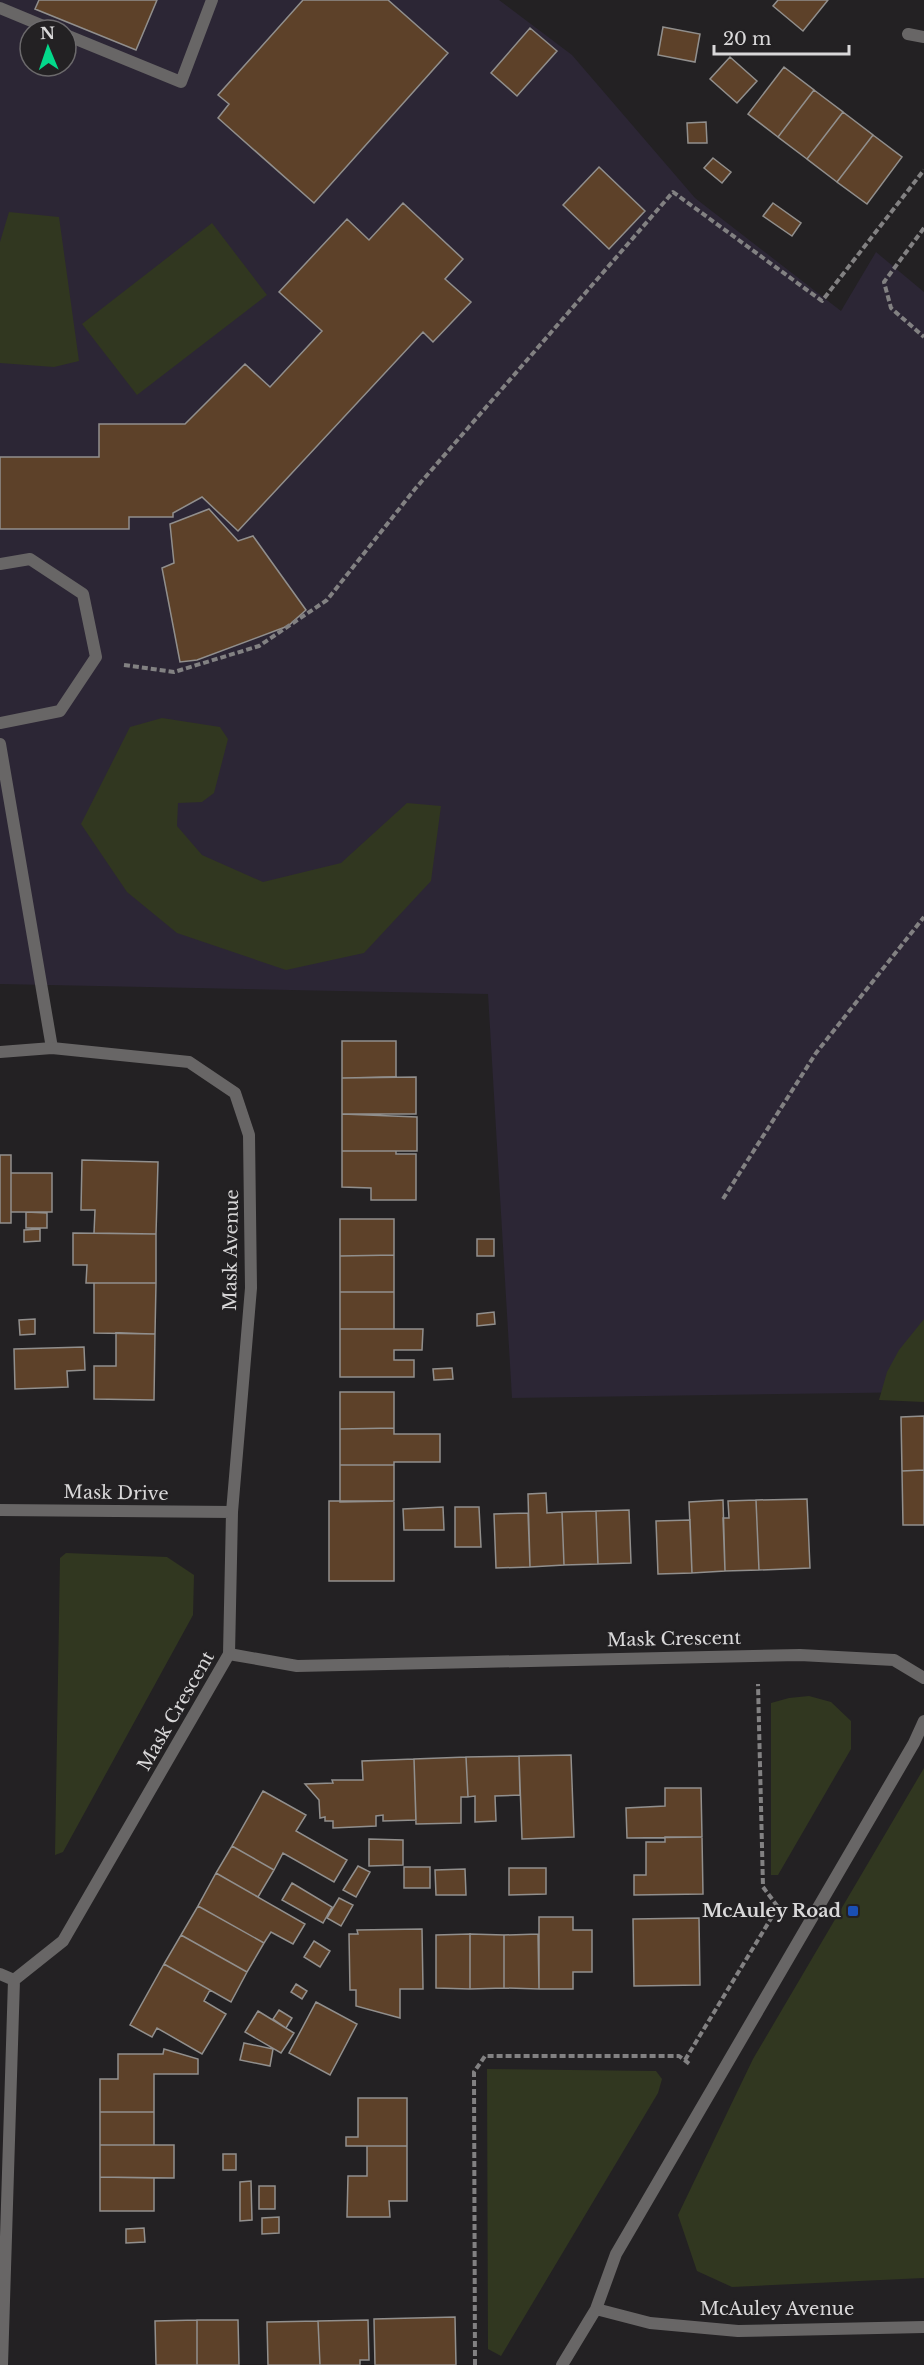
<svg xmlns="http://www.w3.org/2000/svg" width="924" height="2365" viewBox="0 0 924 2365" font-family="'Libre Baskerville',serif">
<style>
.education{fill:#2c2635;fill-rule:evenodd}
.green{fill:#313720}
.building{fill:#5d4129;stroke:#918f8d;stroke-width:1.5}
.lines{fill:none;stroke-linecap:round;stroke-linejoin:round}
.path{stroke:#828182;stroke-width:4;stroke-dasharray:6 3;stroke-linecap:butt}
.service{stroke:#686666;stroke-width:12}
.minor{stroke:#686666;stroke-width:12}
.transit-dot{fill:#1a4fb4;stroke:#232123;stroke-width:2}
.labels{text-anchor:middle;stroke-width:4.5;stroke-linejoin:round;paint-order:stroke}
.street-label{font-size:18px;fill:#d9d8d9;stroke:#232123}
.poi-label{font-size:18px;font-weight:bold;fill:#d9d8d9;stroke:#232123;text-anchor:end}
</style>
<rect width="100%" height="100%" fill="#232123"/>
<path class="education" d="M 0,0 L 499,0 L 572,55 L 695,198 L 841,311 L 876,252 L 924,292 L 924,1392 L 512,1398 L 488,994 L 0,984 ZM 30,30 L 66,30 L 66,66 L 30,66 Z"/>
<path class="green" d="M 9,212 L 59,217 L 79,361 L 54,367 L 0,363 L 0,242 Z
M 212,223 L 267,295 L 137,395 L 82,324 Z
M 162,718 L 220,727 L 228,739 L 214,793 L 202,802 L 178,803 L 177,826 L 202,855 L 263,882 L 341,863 L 407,803 L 441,806 L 431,881 L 364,953 L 286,970 L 177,933 L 127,892 L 81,824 L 130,727 Z
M 924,1319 L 924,1402 L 879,1400 L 887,1372 L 899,1350 Z
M 66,1553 L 167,1557 L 194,1575 L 193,1615 L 63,1852 L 55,1855 L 60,1558 Z
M 809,1696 L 831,1702 L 851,1721 L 851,1749 L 778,1875 L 771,1875 L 771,1703 L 789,1698 Z
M 924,1768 L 924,2278 L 732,2287 L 697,2271 L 678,2215 L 753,2059 Z
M 487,2069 L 656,2071 L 662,2079 L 658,2093 L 501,2356 L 488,2349 Z"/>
<path class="building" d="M 39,0 L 157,0 L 136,50 L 35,9 Z
M 303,0 L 388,0 L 448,53 L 314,203 L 218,118 L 229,104 L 218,95 Z
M 778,0 L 828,0 L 803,31 L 773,6 Z
M 663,27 L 700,34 L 695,62 L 658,55 Z
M 530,28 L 557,51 L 517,96 L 491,73 Z
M 730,57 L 757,81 L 737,103 L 710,79 Z
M 784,67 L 814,90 L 778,137 L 748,114 Z
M 814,90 L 843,112 L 807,159 L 778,137 Z
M 843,112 L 873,135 L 837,182 L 807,159 Z
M 706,122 L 707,143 L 688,143 L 687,123 Z
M 873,135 L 902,157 L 867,204 L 837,182 Z
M 713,158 L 731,172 L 722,183 L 704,168 Z
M 599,167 L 645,211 L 609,249 L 563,205 Z
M 403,203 L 463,259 L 445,279 L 471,302 L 433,342 L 423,332 L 238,531 L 202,497 L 173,513 L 173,517 L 129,517 L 129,529 L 0,529 L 0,457 L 99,457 L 99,424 L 185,424 L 245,364 L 270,387 L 322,331 L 279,292 L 347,219 L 369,240 Z
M 773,203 L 801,223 L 792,236 L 763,216 Z
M 209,509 L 238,541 L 253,536 L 306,610 L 288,626 L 197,660 L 180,662 L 162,568 L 174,563 L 170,524 Z
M 342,1041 L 396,1041 L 396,1077 L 342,1078 Z
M 416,1077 L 416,1114 L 342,1114 L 342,1078 Z
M 342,1114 L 417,1117 L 417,1151 L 342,1151 Z
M 342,1151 L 396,1151 L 396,1154 L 416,1154 L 416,1200 L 371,1200 L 371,1188 L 342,1187 Z
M 0,1155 L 11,1155 L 11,1223 L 0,1223 Z
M 82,1160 L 158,1162 L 156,1234 L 94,1233 L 95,1210 L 81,1210 Z
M 11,1173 L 52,1173 L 52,1212 L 11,1212 Z
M 26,1212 L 47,1213 L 47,1228 L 26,1228 Z
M 340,1219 L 394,1219 L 394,1255 L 340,1256 Z
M 40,1229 L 40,1241 L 24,1242 L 24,1230 Z
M 73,1233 L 156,1234 L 156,1283 L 86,1283 L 87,1265 L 73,1265 Z
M 477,1239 L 494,1239 L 494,1256 L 477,1256 Z
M 394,1255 L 394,1292 L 340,1292 L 340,1256 Z
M 94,1283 L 156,1283 L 155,1334 L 94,1333 Z
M 340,1292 L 394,1292 L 394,1329 L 340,1329 Z
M 494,1312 L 495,1324 L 477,1326 L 477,1314 Z
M 35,1319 L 35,1334 L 20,1335 L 19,1320 Z
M 340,1329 L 423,1329 L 422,1350 L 394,1350 L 394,1360 L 414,1360 L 414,1377 L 340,1377 Z
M 116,1333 L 155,1334 L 154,1400 L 94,1399 L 94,1366 L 116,1366 Z
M 84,1347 L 85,1370 L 67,1371 L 68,1387 L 15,1389 L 14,1349 Z
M 452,1368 L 453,1379 L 434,1380 L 433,1369 Z
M 340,1392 L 394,1392 L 394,1428 L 340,1429 Z
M 924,1416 L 924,1470 L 902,1471 L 901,1417 Z
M 394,1428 L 394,1434 L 440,1434 L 440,1462 L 394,1462 L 394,1465 L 340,1465 L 340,1429 Z
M 340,1465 L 394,1465 L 394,1501 L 340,1502 Z
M 924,1470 L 924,1525 L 903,1525 L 902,1471 Z
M 546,1493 L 547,1513 L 562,1512 L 564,1565 L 530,1567 L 528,1494 Z
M 807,1499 L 810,1568 L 759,1570 L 756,1500 Z
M 723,1500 L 725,1571 L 692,1573 L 689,1502 Z
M 756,1500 L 759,1570 L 725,1571 L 723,1518 L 729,1518 L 728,1501 Z
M 329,1501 L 394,1501 L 394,1581 L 329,1581 Z
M 443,1507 L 444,1530 L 404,1530 L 403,1509 Z
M 455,1507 L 479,1507 L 481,1547 L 455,1547 Z
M 629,1510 L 631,1563 L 598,1564 L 596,1511 Z
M 596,1511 L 598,1564 L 564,1565 L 562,1512 Z
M 528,1513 L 530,1567 L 496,1568 L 494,1514 Z
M 690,1520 L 692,1573 L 658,1574 L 656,1521 Z
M 571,1755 L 574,1837 L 522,1839 L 519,1756 Z
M 519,1756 L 520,1795 L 495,1796 L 496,1821 L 475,1822 L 475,1796 L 468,1797 L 466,1757 Z
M 466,1757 L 468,1797 L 461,1797 L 461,1823 L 416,1824 L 414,1759 Z
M 414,1759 L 416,1820 L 383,1821 L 383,1815 L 376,1816 L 376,1826 L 333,1828 L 333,1821 L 325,1821 L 325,1817 L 320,1818 L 319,1800 L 305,1784 L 333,1783 L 332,1780 L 363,1780 L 362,1761 Z
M 665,1788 L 701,1788 L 702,1837 L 627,1838 L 626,1808 L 665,1806 Z
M 263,1791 L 306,1815 L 296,1831 L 347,1860 L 334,1882 L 283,1853 L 274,1870 L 232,1846 Z
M 665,1837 L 702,1837 L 703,1894 L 634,1895 L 634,1875 L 646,1875 L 646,1842 L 665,1842 Z
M 369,1839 L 403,1840 L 403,1865 L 369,1866 Z
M 232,1846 L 274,1870 L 258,1897 L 216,1873 Z
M 358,1866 L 370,1872 L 356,1897 L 343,1890 Z
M 404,1867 L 430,1867 L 430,1888 L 404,1888 Z
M 509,1868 L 546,1868 L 546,1894 L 509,1895 Z
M 465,1869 L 466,1895 L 436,1895 L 435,1870 Z
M 216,1873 L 305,1924 L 293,1944 L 271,1932 L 264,1943 L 198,1906 Z
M 292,1883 L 332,1907 L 323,1923 L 282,1900 Z
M 339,1898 L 353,1905 L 341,1926 L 327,1918 Z
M 198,1906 L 264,1943 L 247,1972 L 181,1935 Z
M 539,1917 L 573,1917 L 573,1930 L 592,1930 L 592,1972 L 573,1972 L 573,1989 L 539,1989 Z
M 699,1918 L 700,1985 L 634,1986 L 633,1919 Z
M 422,1929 L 423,1989 L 400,1989 L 400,2018 L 356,2006 L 356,1990 L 350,1990 L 349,1934 L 358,1934 L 357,1930 Z
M 470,1934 L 504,1935 L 504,1988 L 470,1989 Z
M 470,1934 L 470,1989 L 436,1988 L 436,1935 Z
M 538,1934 L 539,1989 L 504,1988 L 504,1935 Z
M 181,1935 L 247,1972 L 231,2002 L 164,1964 Z
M 314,1941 L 330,1951 L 320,1967 L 304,1957 Z
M 164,1964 L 210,1990 L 204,2001 L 226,2014 L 202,2054 L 157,2028 L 152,2037 L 130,2025 Z
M 296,1984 L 307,1991 L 302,1999 L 291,1992 Z
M 316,2002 L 357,2024 L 330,2075 L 289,2053 Z
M 279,2010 L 292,2018 L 286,2028 L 273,2019 Z
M 258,2011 L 294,2033 L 281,2053 L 245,2032 Z
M 244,2043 L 273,2049 L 270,2066 L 240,2060 Z
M 164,2049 L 198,2059 L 198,2074 L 154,2074 L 154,2112 L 100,2112 L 100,2079 L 118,2079 L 118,2054 L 163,2054 Z
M 358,2098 L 407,2098 L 407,2146 L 346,2146 L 346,2137 L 358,2137 Z
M 100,2112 L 154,2112 L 154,2145 L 100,2145 Z
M 100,2145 L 174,2145 L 174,2178 L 100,2177 Z
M 367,2146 L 407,2146 L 407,2201 L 389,2201 L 390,2217 L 347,2217 L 348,2176 L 367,2176 Z
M 223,2154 L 236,2154 L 236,2170 L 223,2170 Z
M 100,2177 L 154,2178 L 154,2211 L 100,2211 Z
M 251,2181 L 252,2220 L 240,2221 L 240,2182 Z
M 259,2186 L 275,2186 L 275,2209 L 259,2209 Z
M 279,2217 L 279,2233 L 262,2234 L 262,2218 Z
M 144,2228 L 145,2242 L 126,2243 L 126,2229 Z
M 455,2317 L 456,2365 L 375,2365 L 374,2319 Z
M 197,2320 L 238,2320 L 239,2365 L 197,2365 Z
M 197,2320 L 197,2365 L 156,2365 L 155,2321 Z
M 368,2320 L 369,2360 L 360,2360 L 360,2365 L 320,2365 L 318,2321 Z
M 318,2321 L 320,2365 L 268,2365 L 267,2322 Z"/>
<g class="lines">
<path class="path" d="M 924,228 L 884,282 L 891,308 L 924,337
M 124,665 L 174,672 L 259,646 L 327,600 L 415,489 L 673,192 L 822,301 L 924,170
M 723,1199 L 816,1053 L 924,917
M 685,2060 L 778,1907 L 763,1887 L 758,1684
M 475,2365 L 474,2072 L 485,2056 L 679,2056 L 691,2065"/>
<path class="service" d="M 0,8 L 53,30
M 66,35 L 181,82 L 212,0
M 0,564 L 30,559 L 83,594 L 96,657 L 60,711 L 0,723
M 0,744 L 52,1048"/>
<path class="minor" d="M 908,34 L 924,37
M 0,1052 L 52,1048 L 189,1062 L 235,1093 L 249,1135 L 251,1288 L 232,1512 L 229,1654
M 0,1510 L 232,1512
M 0,1974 L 14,1980
M 596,2309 L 650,2323 L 738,2331 L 924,2327
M 2,2365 L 14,1980 L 63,1941 L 229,1654 L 297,1666 L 800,1655 L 894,1660 L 924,1678
M 562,2365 L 596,2309 L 616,2254 L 914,1743 L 924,1721"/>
</g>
<rect class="transit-dot" x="847" y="1905" width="12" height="12" rx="3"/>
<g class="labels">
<g class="street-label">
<text transform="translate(231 1250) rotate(-89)" y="6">Mask Avenue</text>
<text transform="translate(116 1493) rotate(1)" y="6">Mask Drive</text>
<text transform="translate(674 1639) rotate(-1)" y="6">Mask Crescent</text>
<text transform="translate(176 1711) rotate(-60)" y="6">Mask Crescent</text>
<text x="777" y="2315">McAuley Avenue</text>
</g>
<g class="poi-label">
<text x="841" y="1917">McAuley Road</text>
</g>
</g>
<g transform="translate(48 48) rotate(358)"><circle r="28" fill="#232123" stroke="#6c6a6c" stroke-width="1.5"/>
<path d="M0-4.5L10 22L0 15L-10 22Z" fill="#03d98b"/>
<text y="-9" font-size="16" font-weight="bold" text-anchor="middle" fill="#d9d8d9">N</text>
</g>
<path d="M714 45v9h135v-9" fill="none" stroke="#d9d8d9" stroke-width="3"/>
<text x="723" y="45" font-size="18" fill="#d9d8d9" stroke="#232123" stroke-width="4.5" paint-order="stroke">20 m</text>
</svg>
